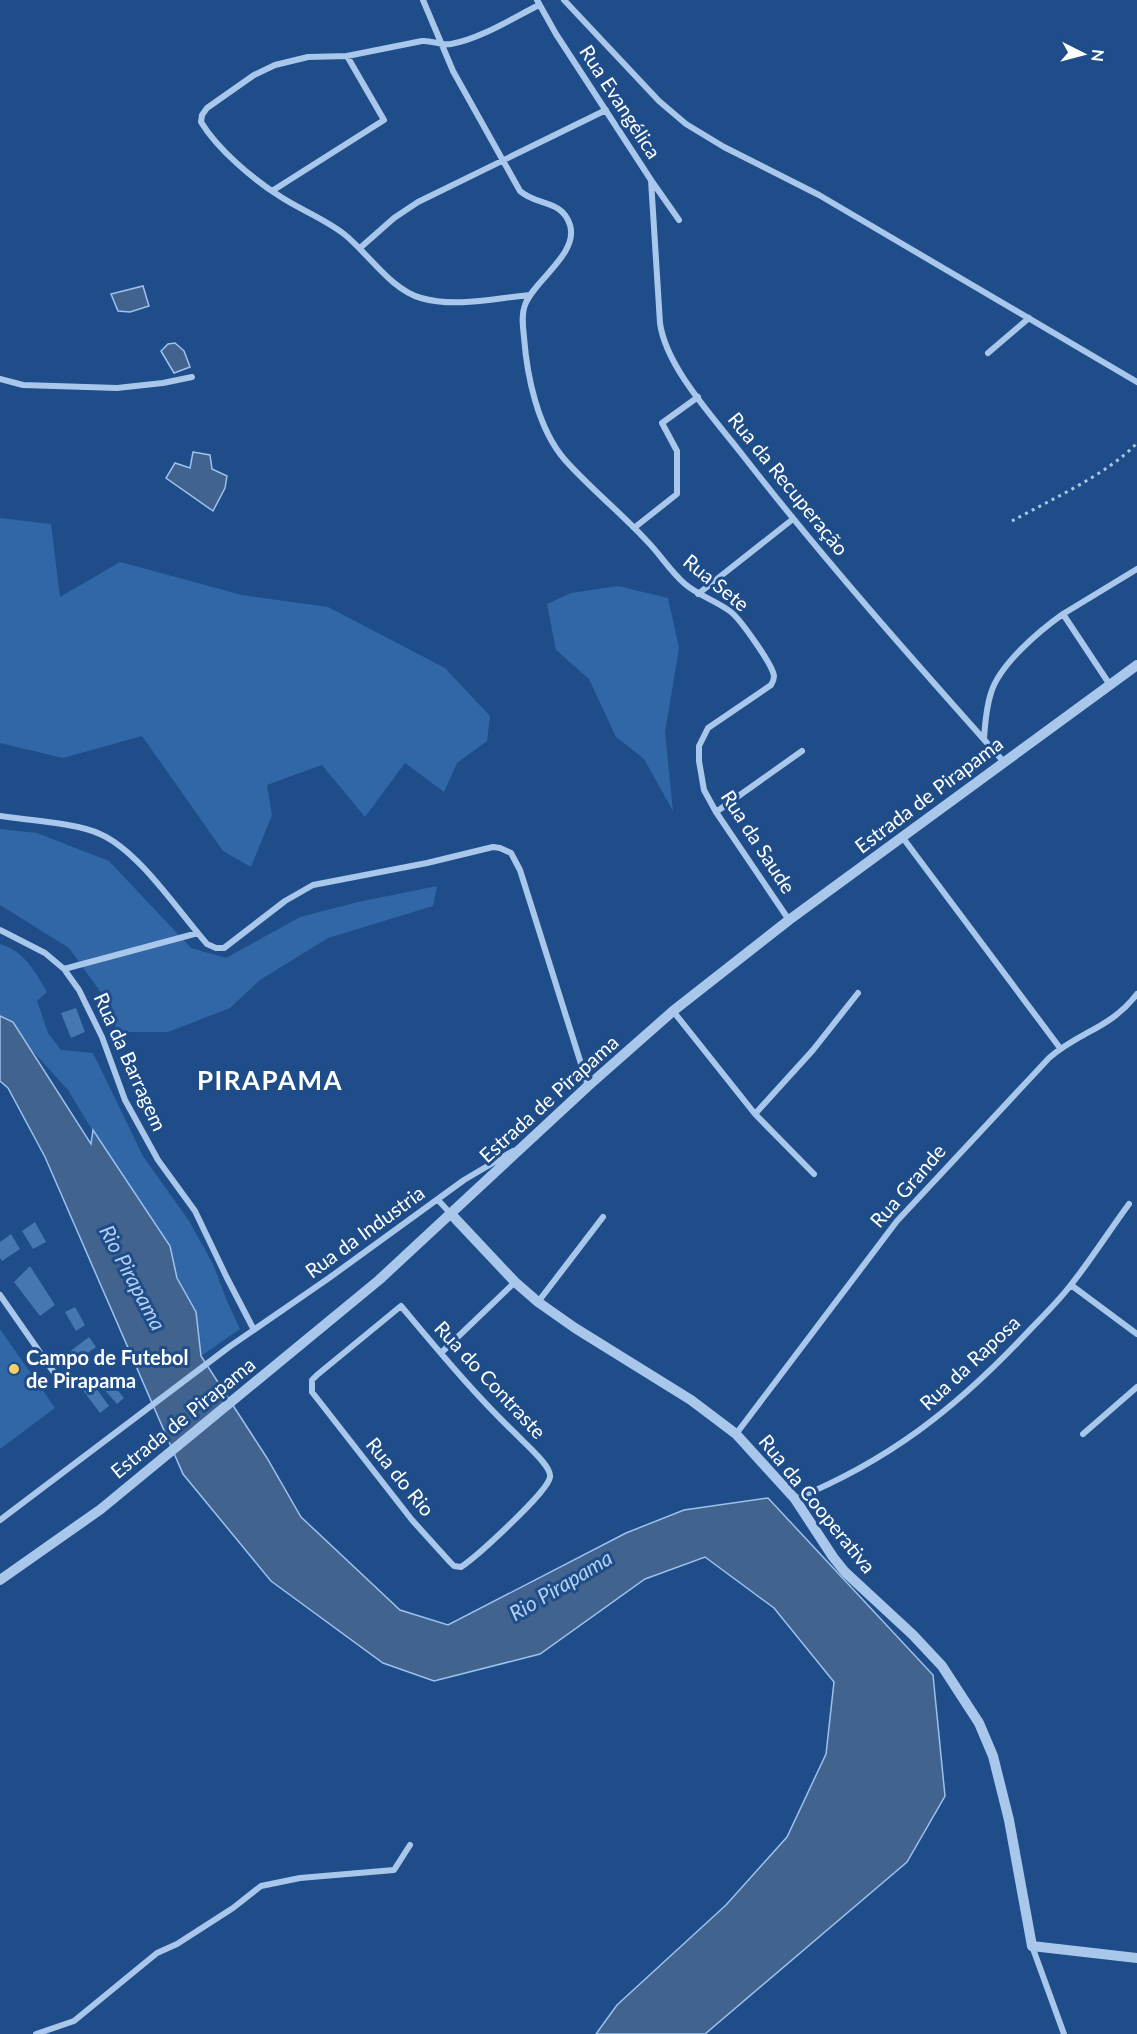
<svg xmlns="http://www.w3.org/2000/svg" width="1137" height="2034" viewBox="0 0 1137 2034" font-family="Lato,sans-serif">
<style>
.green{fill:#3167a6}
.water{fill:#41638e;stroke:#9cc2ed;stroke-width:1.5}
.building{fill:#4677b1}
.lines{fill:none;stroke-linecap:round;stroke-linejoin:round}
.path{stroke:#a8c7eb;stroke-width:3;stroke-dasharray:3 4.5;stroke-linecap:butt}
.minor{stroke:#a8c7eb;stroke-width:6}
.tertiary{stroke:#a8c7eb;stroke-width:10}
.poi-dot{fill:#facf67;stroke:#1e4d89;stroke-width:2}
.labels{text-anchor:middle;stroke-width:6;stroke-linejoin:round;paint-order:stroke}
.street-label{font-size:20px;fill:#fff;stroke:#1e4d89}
.poi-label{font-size:20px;font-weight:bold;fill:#fff;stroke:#1e4d89;text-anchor:start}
.water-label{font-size:21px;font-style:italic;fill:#b4d1f3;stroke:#1e4d89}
.district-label{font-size:26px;font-weight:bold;letter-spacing:1.5px;fill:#fff;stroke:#1e4d89}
</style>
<rect width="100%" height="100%" fill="#1e4d89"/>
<path class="green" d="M 0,518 L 51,524 L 60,597 L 120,562 L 242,595 L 328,607 L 445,668 L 490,716 L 487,741 L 457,763 L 444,792 L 405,763 L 365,817 L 322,765 L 267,785 L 272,815 L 251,867 L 223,851 L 142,736 L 63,758 L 0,743 Z
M 618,586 L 668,598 L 679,648 L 665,732 L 673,811 L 644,759 L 616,737 L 589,679 L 556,650 L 547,604 L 571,593 Z
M 0,829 L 37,833 L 109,861 L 191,948 L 226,958 L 300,917 L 358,902 L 437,886 L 433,906 L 328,938 L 260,980 L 230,1008 L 168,1032 L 117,1032 L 109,1004 L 69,948 L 0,905 Z
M 0,944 C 24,951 35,971 47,992 L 37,1001 L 48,1033 L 61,1050 L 93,1053 L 143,1156 L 189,1221 L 213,1264 L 227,1301 L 240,1329 L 201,1356 L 196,1312 L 177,1278 L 170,1246 L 117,1171 L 68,1090 L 29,1047 L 13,1022 L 0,1016 Z
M 0,1329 L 55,1408 L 0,1449 Z"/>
<path class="water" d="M 143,286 L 149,306 L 130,312 L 118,311 L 111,294 Z
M 175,343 L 184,351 L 190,367 L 174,373 L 161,351 L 168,344 Z
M 193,452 L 210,455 L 212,469 L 227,476 L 225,488 L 213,511 L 166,478 L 175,463 L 190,468 Z
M 0,1016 L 13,1022 L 91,1144 L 93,1130 L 170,1246 L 177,1278 L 196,1312 L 201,1356 L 267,1458 L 301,1517 L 400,1610 L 448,1625 L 626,1533 L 684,1510 L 768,1498 L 933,1675 L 945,1796 L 907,1862 L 705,2034 L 596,2034 L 617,2005 L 726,1905 L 787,1837 L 826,1754 L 834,1682 L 774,1608 L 705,1557 L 645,1579 L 540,1654 L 434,1681 L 383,1663 L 271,1581 L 183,1474 L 45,1157 L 8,1088 L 0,1081 Z"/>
<path class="building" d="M 76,1008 L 85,1032 L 71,1038 L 61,1013 Z
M 35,1222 L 46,1242 L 33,1249 L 22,1231 Z
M 11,1234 L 20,1249 L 2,1261 L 0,1258 L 0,1242 Z
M 30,1266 L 55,1305 L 40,1316 L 14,1282 Z
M 75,1307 L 85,1325 L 76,1331 L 65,1312 Z
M 89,1337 L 96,1347 L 75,1362 L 68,1353 Z
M 105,1375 L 124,1398 L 117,1404 L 97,1381 Z
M 89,1378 L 109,1406 L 100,1413 L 79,1385 Z"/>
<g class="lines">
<path class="path" d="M 1012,521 C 1050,500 1108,474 1137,443"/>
<path class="minor" d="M 423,0 L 453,71 L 520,191 C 536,206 562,199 570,225 C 579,254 533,281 525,305 C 521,315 523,327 524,337 C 527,377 538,429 565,460 C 590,488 620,512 646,540 C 660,554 670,571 685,584 C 699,596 717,601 731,612 C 740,619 773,665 774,676 C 774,679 773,682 771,685 L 708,728 L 699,746 L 699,761 L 704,790 L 716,812 L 789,920
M 537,0 L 556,34 L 651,180 L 679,220
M 564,0 L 659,101 L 686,124 L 724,147 L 819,195 L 1137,382
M 651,180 L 660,323 C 666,367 713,417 741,453 C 824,560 914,661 1004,762
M 272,191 L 384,120 L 347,56
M 360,248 L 394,218 L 418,202 L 606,110
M 530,295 C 496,298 455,308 421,298 C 391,290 368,253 344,234 C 325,219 301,210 281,197 C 254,180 218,150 201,122 L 202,115 L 207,108 L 254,75 L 275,65 L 308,57 L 347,56 L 422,41 C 432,40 441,46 451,44 C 480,39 513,18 539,5
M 988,353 L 1029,318
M 0,379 L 23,385 L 117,388 L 163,383 L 192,377
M 634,528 L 677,494 L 677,451 L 662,423 L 698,397
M 698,594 L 793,519
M 1110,685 L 1063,614 L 1137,569
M 984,739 C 985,724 986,708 991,693 C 999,665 1039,631 1063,614
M 716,812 L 802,751
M 0,816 C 27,820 77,823 100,834 C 139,851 178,911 207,944 L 216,948 L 224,948 L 285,901 L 313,885 L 427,863 L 493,847 L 500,848 L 511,853 L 520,870 L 588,1086
M 903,838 L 1060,1048
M 0,930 L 45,953 L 64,969 L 79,990 L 102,1037 L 125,1100 L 158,1160 L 195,1211 L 227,1278 L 254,1330
M 64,969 L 198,933
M 673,1011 L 755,1114 L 814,1174
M 755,1114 L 813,1050 L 858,993
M 438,1200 L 451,1214
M 1071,1285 L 1137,1334
M 0,1295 L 55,1374
M 538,1302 L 603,1217
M 401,1306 C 438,1350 475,1395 517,1435 C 524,1443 552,1466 550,1477 C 548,1492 476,1557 461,1567 L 454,1566 L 450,1562 L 412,1520 L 312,1392 L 312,1380 L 317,1375 Z
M 441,1353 L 515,1282
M 736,1434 L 897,1221 L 1049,1058 C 1080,1031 1110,1029 1137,994
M 1083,1434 L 1137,1387
M 795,1499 C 888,1461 955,1409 1024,1336 C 1039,1320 1056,1304 1070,1286 C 1091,1260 1109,1231 1129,1204
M 0,1520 L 229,1347 L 329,1278 L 464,1180 L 513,1151
M 1032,1946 L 1064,2034
M 36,2034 L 74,2021 L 157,1953 L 177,1944 L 233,1908 L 261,1886 L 300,1878 L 394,1870 L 410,1845"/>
<path class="tertiary" d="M 451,1214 L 515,1282 L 538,1302 L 575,1328 L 691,1400 L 736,1434 L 795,1499 L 833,1557 L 845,1572 L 913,1635 L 942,1666 L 979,1723 L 993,1756 L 1009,1820 L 1032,1946 L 1137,1958
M 0,1580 L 101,1509 L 379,1280 L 588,1086 L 673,1011 L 789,920 L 1137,665"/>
</g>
<circle class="poi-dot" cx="14" cy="1369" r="6"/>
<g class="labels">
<g class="street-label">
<text transform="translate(620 102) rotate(57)" y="7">Rua Evangélica</text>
<text transform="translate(788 484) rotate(51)" y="7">Rua da Recuperação</text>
<text transform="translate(716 583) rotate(39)" y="7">Rua Sete</text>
<text transform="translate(929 795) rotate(-37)" y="7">Estrada de Pirapama</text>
<text transform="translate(758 842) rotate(57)" y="7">Rua da Saude</text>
<text transform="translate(130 1062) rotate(66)" y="7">Rua da Barragem</text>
<text transform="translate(549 1099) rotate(-42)" y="7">Estrada de Pirapama</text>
<text transform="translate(908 1186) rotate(-49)" y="7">Rua Grande</text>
<text transform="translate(365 1232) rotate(-36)" y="7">Rua da Industria</text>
<text transform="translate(970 1363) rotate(-43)" y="7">Rua da Raposa</text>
<text transform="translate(490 1380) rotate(47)" y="7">Rua do Contraste</text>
<text transform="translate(183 1418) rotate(-39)" y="7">Estrada de Pirapama</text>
<text transform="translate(400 1477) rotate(51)" y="7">Rua do Rio</text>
<text transform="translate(817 1504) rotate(51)" y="7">Rua da Cooperativa</text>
</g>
<g class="poi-label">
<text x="26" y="1365">Campo de Futebol<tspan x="26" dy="23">de Pirapama</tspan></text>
</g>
<g class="water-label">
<text transform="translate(132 1278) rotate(62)" y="7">Rio Pirapama</text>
<text transform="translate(561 1586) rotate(-31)" y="7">Rio Pirapama</text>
</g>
<g class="district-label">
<text x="270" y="1090">PIRAPAMA</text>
</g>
</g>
<g transform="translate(1083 54) rotate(96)" stroke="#1e4d89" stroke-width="4.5" paint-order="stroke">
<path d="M0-4.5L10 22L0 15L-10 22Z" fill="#ffffff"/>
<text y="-9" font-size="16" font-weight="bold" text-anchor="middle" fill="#ffffff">N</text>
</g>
</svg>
